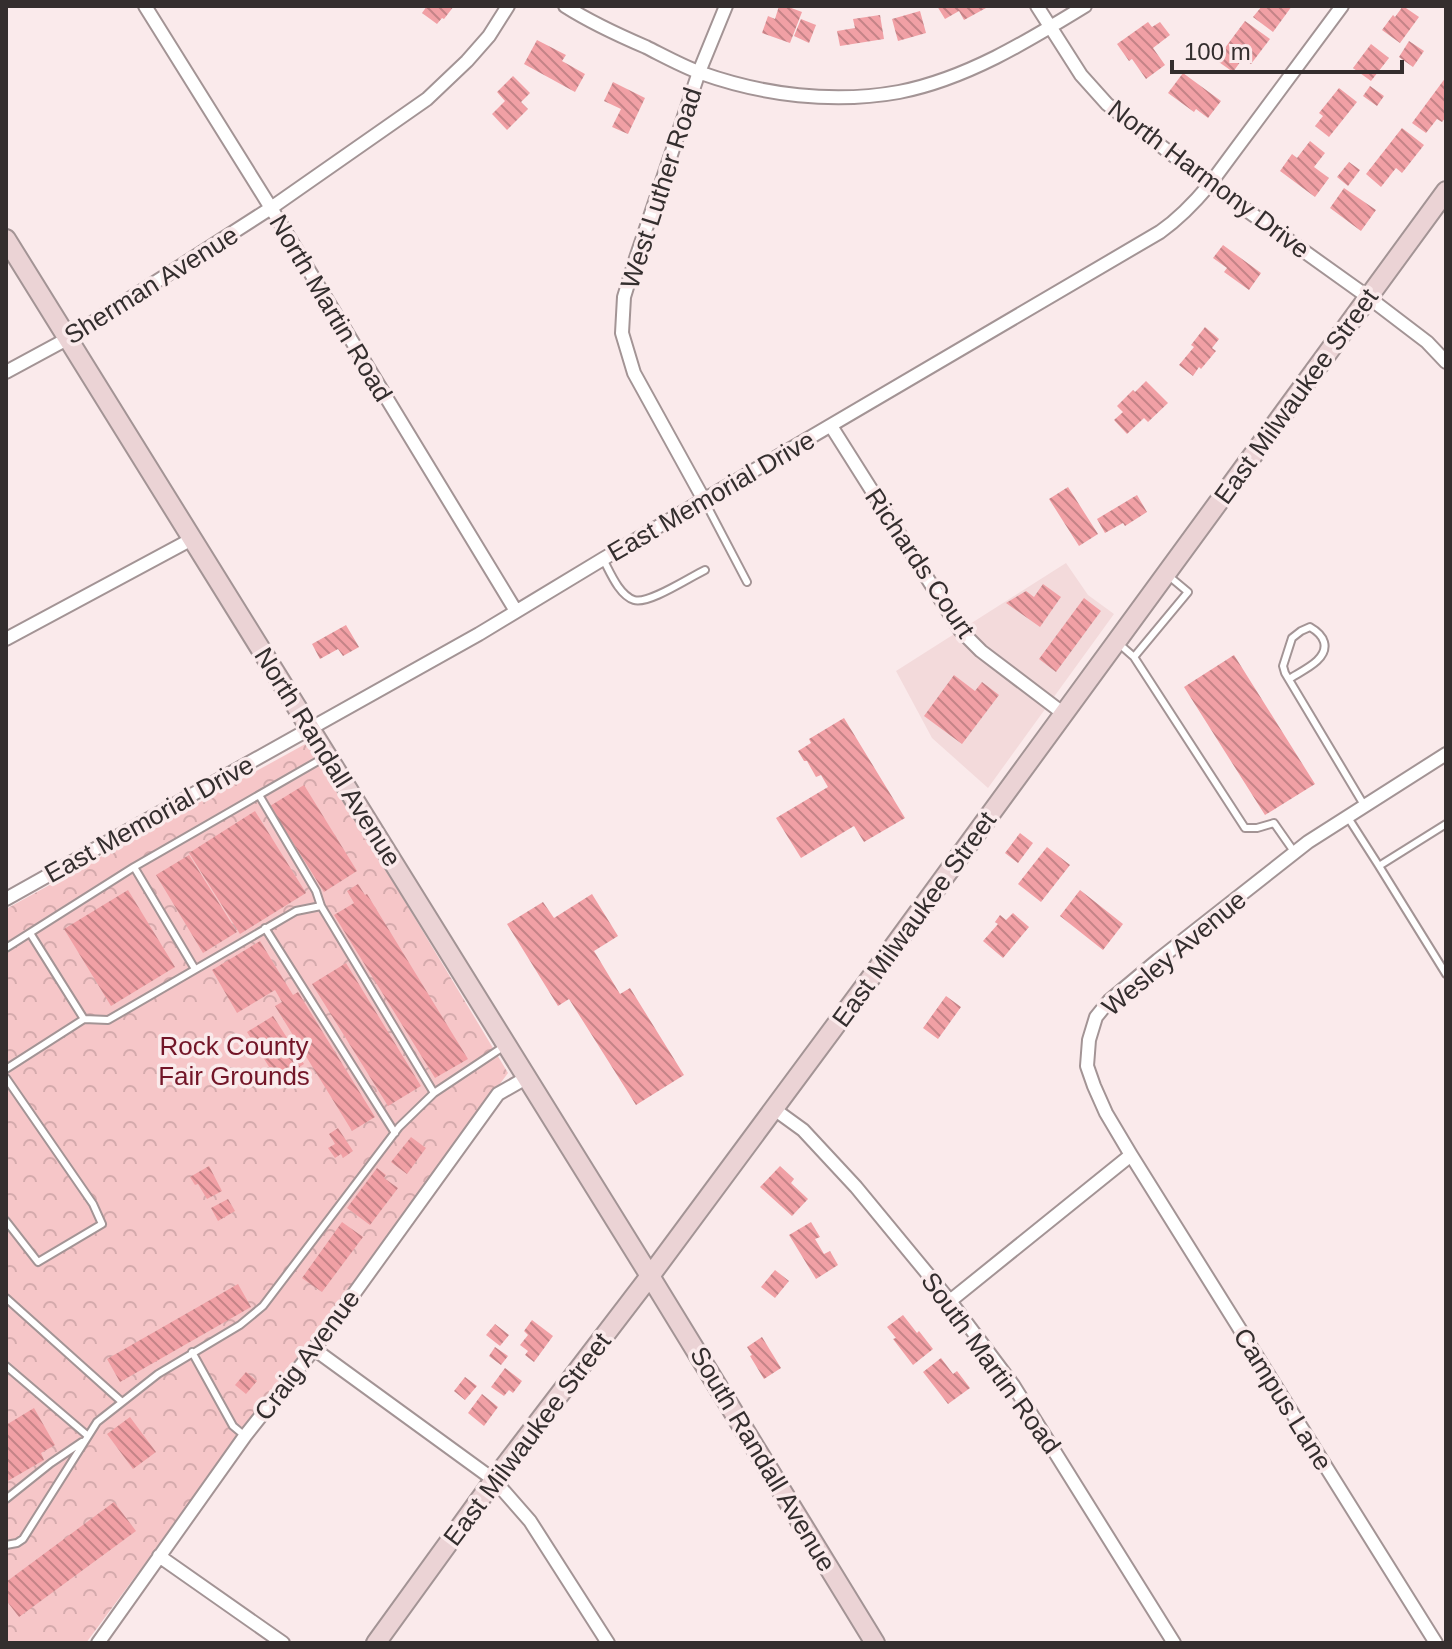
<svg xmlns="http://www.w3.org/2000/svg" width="1452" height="1649" viewBox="0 0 1452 1649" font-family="Helvetica,sans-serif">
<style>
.built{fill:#f3dadb}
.forest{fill:url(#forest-crowns)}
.building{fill:url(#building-back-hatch)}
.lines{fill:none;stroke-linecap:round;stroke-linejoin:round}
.lane-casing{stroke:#a39495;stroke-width:10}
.street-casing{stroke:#a39495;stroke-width:16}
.secondary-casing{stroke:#a39495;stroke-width:22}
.lane{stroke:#fff;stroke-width:6}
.street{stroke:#fff;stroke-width:12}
.secondary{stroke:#ebd3d5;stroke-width:18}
.labels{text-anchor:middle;stroke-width:7;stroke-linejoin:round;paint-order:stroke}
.street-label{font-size:26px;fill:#342e2e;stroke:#faeaeb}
.park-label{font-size:26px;fill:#721527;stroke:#faeaeb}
</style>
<defs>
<pattern id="forest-crowns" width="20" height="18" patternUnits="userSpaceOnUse" patternTransform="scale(2)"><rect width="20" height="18" fill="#f6c6c8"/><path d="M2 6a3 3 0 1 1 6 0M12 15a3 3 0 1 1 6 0" fill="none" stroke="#d4aaac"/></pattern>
<pattern id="building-back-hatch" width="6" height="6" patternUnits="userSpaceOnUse" patternTransform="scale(2)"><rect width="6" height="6" fill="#f1a0a5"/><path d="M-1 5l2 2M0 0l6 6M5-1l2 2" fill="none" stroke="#c48387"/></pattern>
</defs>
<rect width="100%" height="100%" fill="#faeaeb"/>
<path class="built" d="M 1066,563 L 1088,595 L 1114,614 L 988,788 L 932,738 L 896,671 Z"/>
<path class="forest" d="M 309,742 L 508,1073 L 86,1643 L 6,1643 L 6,909 Z"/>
<path class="building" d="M 427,6 L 454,6 L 444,19 L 442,18 L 437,24 L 422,13 Z
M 779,6 L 786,6 L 802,12 L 790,43 L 762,33 L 768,16 L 775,19 Z
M 937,6 L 984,6 L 986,8 L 964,20 L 959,11 L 945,19 Z
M 1262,6 L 1292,6 L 1273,32 L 1253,17 Z
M 1403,6 L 1419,17 L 1400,43 L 1382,30 L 1393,15 L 1395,17 Z
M 920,11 L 926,33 L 898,41 L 892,19 Z
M 880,15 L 884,39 L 840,46 L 837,31 L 855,28 L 853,19 Z
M 801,19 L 816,25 L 809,43 L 794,36 Z
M 1245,21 L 1270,39 L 1251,64 L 1243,58 L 1233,72 L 1216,60 Z
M 1148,22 L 1152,27 L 1160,22 L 1170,35 L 1153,48 L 1165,65 L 1146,79 L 1132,59 L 1129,61 L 1117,44 Z
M 537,40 L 566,55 L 562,61 L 585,74 L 575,92 L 524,64 Z
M 1409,41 L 1424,51 L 1413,67 L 1399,57 Z
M 1371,44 L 1389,58 L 1371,81 L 1353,68 Z
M 1183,73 L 1221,101 L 1208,118 L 1196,109 L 1194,112 L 1168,93 Z
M 513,76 L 530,93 L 521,102 L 528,109 L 507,130 L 492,114 L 505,101 L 497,92 Z
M 1446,77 L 1446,117 L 1442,122 L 1437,119 L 1426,133 L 1412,123 Z
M 613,82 L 645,98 L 628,134 L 612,127 L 621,109 L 604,101 Z
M 1370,86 L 1384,96 L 1377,106 L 1363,96 Z
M 1339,88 L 1357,102 L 1329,137 L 1315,126 L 1323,116 L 1319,113 Z
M 1402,128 L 1424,145 L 1402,173 L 1396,168 L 1381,187 L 1366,174 Z
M 1310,141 L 1325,153 L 1314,167 L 1329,178 L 1315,197 L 1280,171 L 1292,154 L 1297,158 Z
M 1349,162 L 1360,170 L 1348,186 L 1337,177 Z
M 1344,188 L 1376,210 L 1361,231 L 1330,208 Z
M 1223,245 L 1261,273 L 1249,290 L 1224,272 L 1227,268 L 1213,258 Z
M 1205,327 L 1219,339 L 1212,348 L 1216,351 L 1201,369 L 1199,367 L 1193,376 L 1179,365 L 1194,347 L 1191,345 Z
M 1146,381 L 1168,403 L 1148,422 L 1144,418 L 1127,434 L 1114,420 L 1123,412 L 1117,406 L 1133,390 L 1135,392 Z
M 1068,487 L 1098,534 L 1079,546 L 1049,499 Z
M 1137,495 L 1147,512 L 1125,526 L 1123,523 L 1105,533 L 1097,519 Z
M 1043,584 L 1061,597 L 1040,627 L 1006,603 L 1026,591 L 1034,597 Z
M 1084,598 L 1101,611 L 1056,672 L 1039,659 Z
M 346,625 L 359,647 L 343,656 L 338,649 L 320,659 L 312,644 Z
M 1234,655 L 1315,784 L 1265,815 L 1184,687 Z
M 954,675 L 975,691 L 982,682 L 999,695 L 962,744 L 924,716 Z
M 844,718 L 905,818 L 864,842 L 854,826 L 801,858 L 776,818 L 828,787 L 821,775 L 816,777 L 807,761 L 804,761 L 798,751 L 811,743 L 809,739 Z
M 304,785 L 357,871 L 324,892 L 270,806 Z
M 255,811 L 306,893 L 240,934 L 189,853 Z
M 1020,833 L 1033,843 L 1018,863 L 1005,853 Z
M 1047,847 L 1070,865 L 1041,902 L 1018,884 Z
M 189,855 L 237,932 L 203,953 L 156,875 Z
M 358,884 L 365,895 L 367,894 L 468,1059 L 435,1078 L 334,915 L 354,903 L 347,891 Z
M 128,890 L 175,967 L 111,1006 L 64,929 Z
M 1080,890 L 1123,924 L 1103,950 L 1060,916 Z
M 592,894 L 618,936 L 594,951 L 620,994 L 630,988 L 684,1075 L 636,1105 L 569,999 L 558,1006 L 507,924 L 543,902 L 554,918 Z
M 1013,913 L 1029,927 L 1003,958 L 983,941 L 998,924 L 995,922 L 1000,915 L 1006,920 Z
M 260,941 L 293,995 L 298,992 L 375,1117 L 352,1131 L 275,1006 L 282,1002 L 275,990 L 237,1013 L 212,970 Z
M 346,963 L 421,1086 L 388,1106 L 312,984 Z
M 946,996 L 961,1007 L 938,1039 L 923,1028 Z
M 273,1016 L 304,1064 L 278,1081 L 247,1032 Z
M 338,1128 L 353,1151 L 343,1158 L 341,1154 L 335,1158 L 328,1148 L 335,1144 L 329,1134 Z
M 411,1137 L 426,1148 L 407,1174 L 391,1162 Z
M 209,1166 L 222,1191 L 207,1199 L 198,1184 L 195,1185 L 190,1177 Z
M 780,1166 L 794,1179 L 791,1183 L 808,1199 L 792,1216 L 760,1187 Z
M 377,1168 L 386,1175 L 384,1178 L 398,1188 L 370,1225 L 347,1208 Z
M 228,1199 L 235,1211 L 218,1221 L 211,1208 Z
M 342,1222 L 363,1237 L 322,1292 L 302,1278 Z
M 811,1222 L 820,1237 L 815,1239 L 824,1254 L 830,1251 L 838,1265 L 816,1279 L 789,1235 Z
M 775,1270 L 789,1281 L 775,1298 L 761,1287 Z
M 238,1284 L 251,1307 L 120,1382 L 107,1359 Z
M 903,1315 L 917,1333 L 919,1331 L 933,1349 L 913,1365 L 893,1339 L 896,1338 L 887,1327 Z
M 532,1320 L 553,1336 L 534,1362 L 525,1355 L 528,1351 L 520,1345 L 528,1335 L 524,1331 Z
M 495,1324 L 509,1335 L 500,1346 L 486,1335 Z
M 762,1337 L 781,1368 L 764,1379 L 750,1356 L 752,1355 L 747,1347 Z
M 495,1347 L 508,1356 L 501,1365 L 489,1356 Z
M 941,1358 L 953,1374 L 957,1371 L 970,1388 L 948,1404 L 923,1372 Z
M 505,1368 L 522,1381 L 513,1393 L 509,1390 L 504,1396 L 491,1387 Z
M 246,1372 L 257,1381 L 246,1394 L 235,1385 Z
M 465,1377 L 477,1386 L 465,1400 L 454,1391 Z
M 482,1394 L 498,1407 L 484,1426 L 468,1413 Z
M 34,1408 L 55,1445 L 41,1453 L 44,1460 L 6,1482 L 6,1425 Z
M 130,1417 L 156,1452 L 133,1469 L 107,1434 Z
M 114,1502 L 136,1531 L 19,1617 L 6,1600 L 6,1582 Z"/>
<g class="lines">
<defs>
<path id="lane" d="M 704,500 L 747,582
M 603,559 C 610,572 619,595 634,600 C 648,605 690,577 705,570
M 1117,642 L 1134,657 L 1245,828 L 1257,828 L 1274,823 L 1295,853
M 1134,657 L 1188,592 L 1170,577
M 1289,679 C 1301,671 1329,660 1324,642 C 1322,635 1317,631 1310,627 L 1301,631 L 1292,638 L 1283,666 L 1285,673 L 1364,805
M 259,795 L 316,891 L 321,906 L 434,1093
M 1347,816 L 1379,866 L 1446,824
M 1379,866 L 1446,974
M 134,867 L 195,969
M 265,928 L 395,1133
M 30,933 L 84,1019
M 6,948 L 134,867 L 325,757
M 6,1069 L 84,1019 L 108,1020 L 296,911 L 321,906
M 6,1078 L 93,1204 L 102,1224 L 38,1262 L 6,1221
M 6,1298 L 122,1402
M 192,1352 L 233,1426 L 245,1436
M 6,1366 L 88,1436
M 6,1499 L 51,1463 L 82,1442
M 6,1545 L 17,1543 L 23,1539 L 97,1422 L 158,1374 L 240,1325 L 263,1306 L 399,1127 L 434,1093 L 503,1047"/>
<path id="street" d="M 145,6 L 271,208 L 516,611
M 565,6 C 590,22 618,35 646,47 C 664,56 682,66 701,73 C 763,95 833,104 899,92 C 966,79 1028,41 1085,6
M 1037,6 L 1081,75 L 1107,104 L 1210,184 L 1368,297 L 1427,342 L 1446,362
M 6,372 L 67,339 L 271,208 L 427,99 L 467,61 L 489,36 L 508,6
M 831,426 L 960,630 L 981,651 L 1064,714
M 704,500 L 634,373 L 622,333 L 624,297 L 636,258 L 699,72 L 726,6
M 6,639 L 192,539
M 6,899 L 479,634 L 603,559 L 1160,232 C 1180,218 1195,202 1210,184 L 1342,6
M 774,1109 L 803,1130 L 856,1187 L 950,1301 L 1013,1385 L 1174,1643
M 950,1301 L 1131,1155
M 314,1349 L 494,1480 L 530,1521 L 608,1643
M 159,1556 L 283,1643
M 98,1643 L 245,1436 L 314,1349 L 498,1094 L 526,1078
M 1436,1643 L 1131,1155 L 1106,1113 L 1094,1086 L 1087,1066 L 1089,1040 L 1096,1017 L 1109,1001 L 1158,960 L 1308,842 L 1446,754"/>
<path id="secondary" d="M 6,239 L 650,1276 L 875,1643
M 376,1643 L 494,1480 L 650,1276 L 864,987 L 1446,191"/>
</defs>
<use href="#lane" class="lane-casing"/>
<use href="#street" class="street-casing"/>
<use href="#secondary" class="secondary-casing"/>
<use href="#lane" class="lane"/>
<use href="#street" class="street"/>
<use href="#secondary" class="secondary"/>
</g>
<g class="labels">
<g class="street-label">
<text transform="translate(1209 179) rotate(37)" y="9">North Harmony Drive</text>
<text transform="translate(661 188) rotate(-72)" y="9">West Luther Road</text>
<text transform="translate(151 285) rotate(-32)" y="9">Sherman Avenue</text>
<text transform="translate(331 308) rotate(59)" y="9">North Martin Road</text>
<text transform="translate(1296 396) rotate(-54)" y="9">East Milwaukee Street</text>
<text transform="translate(711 496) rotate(-30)" y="9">East Memorial Drive</text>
<text transform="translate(920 563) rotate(56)" y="9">Richards Court</text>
<text transform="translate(328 757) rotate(58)" y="9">North Randall Avenue</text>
<text transform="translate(149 819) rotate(-29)" y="9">East Memorial Drive</text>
<text transform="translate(914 919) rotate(-54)" y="9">East Milwaukee Street</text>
<text transform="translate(1174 953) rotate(-40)" y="9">Wesley Avenue</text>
<text transform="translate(307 1355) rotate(-53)" y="9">Craig Avenue</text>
<text transform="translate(991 1363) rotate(54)" y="9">South Martin Road</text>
<text transform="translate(1283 1399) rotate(58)" y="9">Campus Lane</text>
<text transform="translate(527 1439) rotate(-53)" y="9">East Milwaukee Street</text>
<text transform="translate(763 1459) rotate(59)" y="9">South Randall Avenue</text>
</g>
<g class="park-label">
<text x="234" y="1055">Rock County<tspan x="234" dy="30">Fair Grounds</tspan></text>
</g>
</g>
<rect width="1452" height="1649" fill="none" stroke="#342e2e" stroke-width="16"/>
<path d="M1172 60v12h230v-12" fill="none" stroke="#342e2e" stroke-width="4"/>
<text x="1184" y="60" font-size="24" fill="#342e2e" stroke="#faeaeb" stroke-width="6" paint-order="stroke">100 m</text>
</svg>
